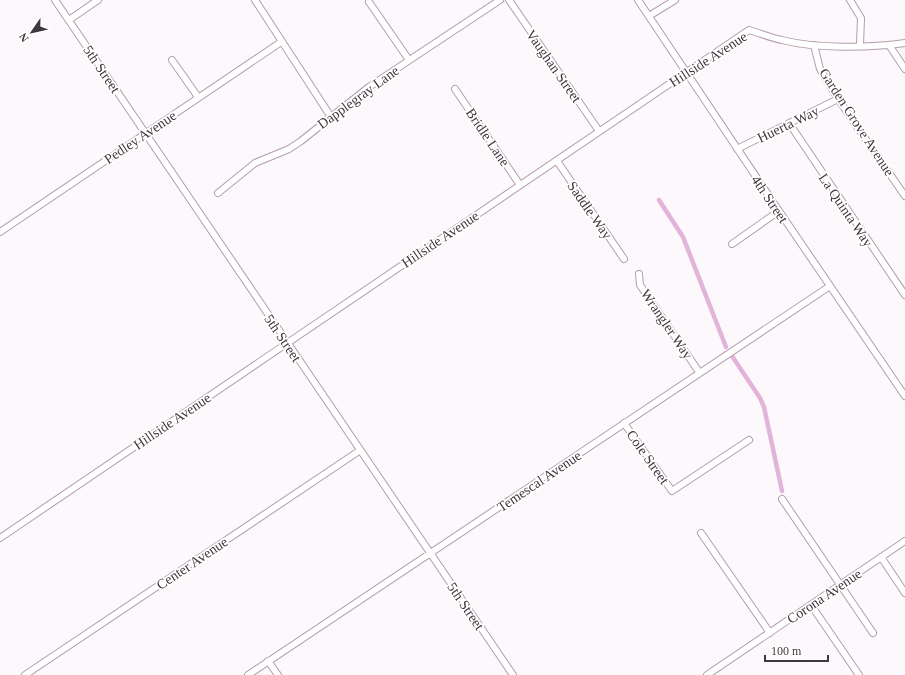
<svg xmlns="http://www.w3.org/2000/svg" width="905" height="675" viewBox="0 0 905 675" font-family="Georgia,serif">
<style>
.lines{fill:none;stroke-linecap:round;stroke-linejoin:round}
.canal{stroke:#e3b4da;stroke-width:4.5}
.minor-casing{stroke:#b29dae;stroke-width:8}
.minor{stroke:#fff;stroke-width:6}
.labels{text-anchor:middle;stroke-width:3.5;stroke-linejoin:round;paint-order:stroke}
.street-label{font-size:14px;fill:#40373e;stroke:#fff}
</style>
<rect width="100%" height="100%" fill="#fdf8fc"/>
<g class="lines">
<path class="canal" d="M 659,200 L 683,237 L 726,347
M 732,356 L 760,398 L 764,407 L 782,491"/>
<defs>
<path id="minor" d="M 55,0 L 513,675
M 255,0 L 331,117
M 509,0 L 599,131
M 638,0 L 779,211 L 905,396
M 850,0 L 861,18 L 860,45
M 369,2 L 409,60
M 649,16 L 675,0
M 69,20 L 98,0
M 814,45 L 820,69 L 838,99 L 905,196
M 889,45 L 905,69
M 172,60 L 198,97
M 455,89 L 520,185
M 789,123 L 905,295
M 737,149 L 838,99
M 557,161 L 624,259
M 218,193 L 255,163 L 289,149 L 301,141 L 369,87 L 500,0
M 0,232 L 281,42
M 732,244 L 779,211
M 639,274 L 640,285 L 699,372
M 624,423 L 672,491 L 749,440
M 782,499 L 873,633
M 701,533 L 770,633
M 0,538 L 749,30 C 760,33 771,38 782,40 C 817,49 869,48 905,43
M 881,557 L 905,593
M 811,605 L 859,675
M 268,661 L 278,675
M 25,675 L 359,451
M 248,675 L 830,286
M 707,675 L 905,541"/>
</defs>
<use href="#minor" class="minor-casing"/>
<use href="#minor" class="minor"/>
</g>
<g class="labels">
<g class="street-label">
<text transform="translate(708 59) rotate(-33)" y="5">Hillside Avenue</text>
<text transform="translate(554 66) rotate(55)" y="5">Vaughan Street</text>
<text transform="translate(102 69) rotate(56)" y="5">5th Street</text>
<text transform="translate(358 97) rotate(-36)" y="5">Dapplegray Lane</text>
<text transform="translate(857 122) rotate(57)" y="5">Garden Grove Avenue</text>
<text transform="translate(788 124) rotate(-26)" y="5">Huerta Way</text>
<text transform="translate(140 137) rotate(-34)" y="5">Pedley Avenue</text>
<text transform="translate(488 137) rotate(56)" y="5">Bridle Lane</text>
<text transform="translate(770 199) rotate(56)" y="5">4th Street</text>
<text transform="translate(590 210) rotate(55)" y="5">Saddle Way</text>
<text transform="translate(846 210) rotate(56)" y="5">La Quinta Way</text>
<text transform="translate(440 239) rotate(-34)" y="5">Hillside Avenue</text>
<text transform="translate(667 324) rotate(56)" y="5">Wrangler Way</text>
<text transform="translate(283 338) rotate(56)" y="5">5th Street</text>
<text transform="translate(172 421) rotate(-34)" y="5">Hillside Avenue</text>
<text transform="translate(648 457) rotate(55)" y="5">Cole Street</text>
<text transform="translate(539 481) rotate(-34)" y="5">Temescal Avenue</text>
<text transform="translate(192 563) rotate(-34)" y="5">Center Avenue</text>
<text transform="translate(824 596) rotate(-34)" y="5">Corona Avenue</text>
<text transform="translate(466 606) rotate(56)" y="5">5th Street</text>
</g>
</g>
<g transform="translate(32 32) rotate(236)" stroke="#ffffff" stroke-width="3" paint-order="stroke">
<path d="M0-3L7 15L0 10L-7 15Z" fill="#40373e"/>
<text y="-6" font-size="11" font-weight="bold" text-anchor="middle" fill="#40373e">N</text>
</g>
<path d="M765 655v6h63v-6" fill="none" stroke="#40373e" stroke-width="2"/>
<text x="771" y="655" font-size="12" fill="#40373e" stroke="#ffffff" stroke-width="3" paint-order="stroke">100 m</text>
</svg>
